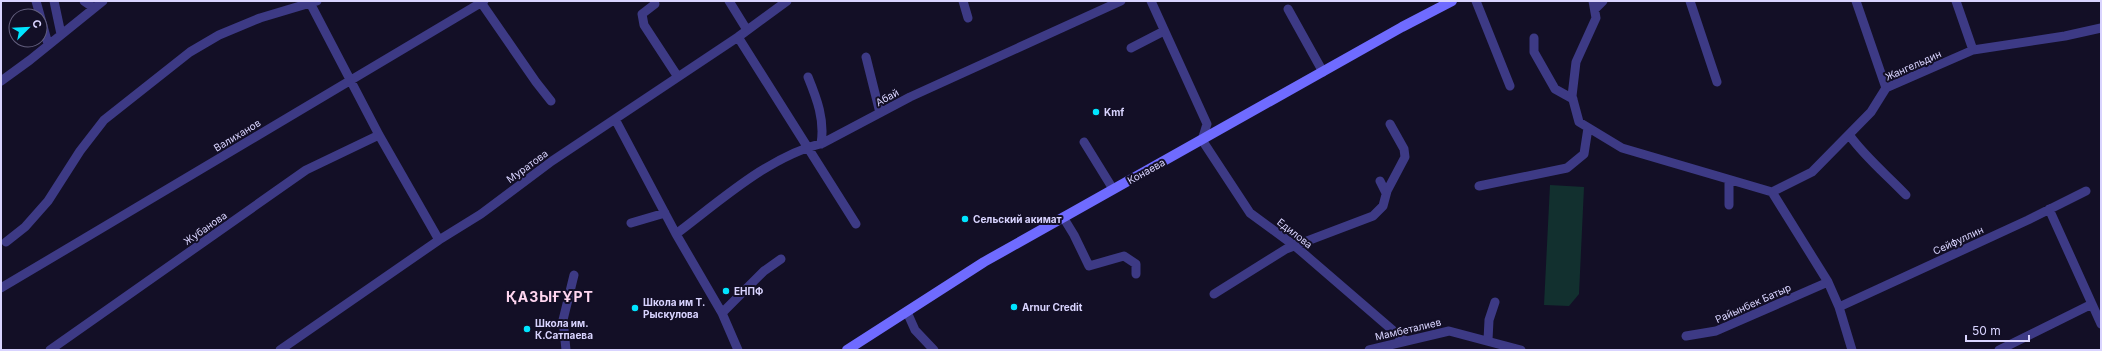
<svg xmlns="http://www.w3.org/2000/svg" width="2102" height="351" viewBox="0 0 2102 351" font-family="Inter,sans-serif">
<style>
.green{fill:#12302f}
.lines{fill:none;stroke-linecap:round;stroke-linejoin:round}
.street{stroke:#3d3a85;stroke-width:9}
.secondary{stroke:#6f6bff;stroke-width:10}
.poi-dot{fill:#00e5ff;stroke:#130f26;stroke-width:1.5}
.labels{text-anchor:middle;stroke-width:4;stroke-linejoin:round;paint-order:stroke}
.street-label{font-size:10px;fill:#d9d4ff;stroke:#130f26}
.poi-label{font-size:10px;font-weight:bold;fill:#d9d4ff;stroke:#130f26;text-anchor:start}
.district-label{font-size:14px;font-weight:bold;letter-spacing:1px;fill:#ffd6f0;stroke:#130f26}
</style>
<rect width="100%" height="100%" fill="#130f26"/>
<path class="green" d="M 1550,185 L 1584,187 L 1579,294 L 1569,306 L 1544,305 Z"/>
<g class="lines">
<path class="street" d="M 36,1 L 48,44
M 54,1 L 61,34
M 84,1 L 94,8
M 309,1 L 379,135 L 439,240
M 480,1 L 536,82 L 551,101
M 729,1 L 747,30
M 963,1 L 968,18
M 1151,1 L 1207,124 L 1202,140 L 1250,213 L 1295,246 L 1404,340
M 1476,1 L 1510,86
M 1593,1 L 1596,18 L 1576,62 L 1572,96 L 1579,122 L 1622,148 L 1772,192 L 1828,282 L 1839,307 L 1852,350
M 1690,1 L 1717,82
M 1856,1 L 1886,88
M 1956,1 L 1973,50
M 655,4 L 642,14 L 644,25 L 678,77
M 1288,9 L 1323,72
M 1595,9 L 1603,1
M 738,37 L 856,224
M 1534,38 L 1534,52 L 1555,89 L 1573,99
M 1131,48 L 1164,31
M 866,57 L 880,113
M 808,77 C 817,99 825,120 821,144
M 1,81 L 30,60 L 103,1
M 615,119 L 676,234 L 722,313 L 738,350
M 1850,136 C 1866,158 1887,175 1906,195
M 1084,142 L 1113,189
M 1380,181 L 1386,193
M 1479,186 L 1567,168 L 1584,154 L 1588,128
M 1772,192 L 1812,172 L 1871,112 L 1886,88 L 1973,50 L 2065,36 L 2101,28
M 1729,205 L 1729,180
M 2049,209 L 2092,304
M 1063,217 L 1074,235 L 1089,266 L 1124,256 L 1136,264 L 1136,274
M 631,223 L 665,213
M 676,234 C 720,201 769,156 823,143 L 910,97 L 1121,1
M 6,242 L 25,227 L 48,201 L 80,151 L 104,120 L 190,52 L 219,35 L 260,18 L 317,1
M 1,288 L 484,1
M 1214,294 L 1286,249 L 1373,216 L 1383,206 L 1387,191 L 1405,157 L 1404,149 L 1390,124
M 1839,307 L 2028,220 L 2086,191
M 907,312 L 915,330 L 934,350
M 722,313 L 764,271 L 781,259
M 1686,336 L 1716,331 L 1828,282
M 1488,340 L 1489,320 L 1495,302
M 50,350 L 306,170 L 379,135
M 280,350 L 439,240 L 481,214 L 552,161 L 738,37 L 787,1
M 566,350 L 563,320 L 574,275
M 1369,350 L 1449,331 L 1521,350
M 1999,350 L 2092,304 L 2101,324"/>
<path class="secondary" d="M 847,350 L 984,262 L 1402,27 L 1452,1"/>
</g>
<g class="poi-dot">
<circle cx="1096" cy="112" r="4"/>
<circle cx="965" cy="219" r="4"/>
<circle cx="726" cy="291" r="4"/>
<circle cx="1014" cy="307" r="4"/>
<circle cx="635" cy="308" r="4"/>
<circle cx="527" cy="329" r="4"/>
</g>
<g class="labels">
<g class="street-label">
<text transform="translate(1913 65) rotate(-24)" y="4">Жангельдин</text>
<text transform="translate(887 97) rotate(-29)" y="4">Абай</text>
<text transform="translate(237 135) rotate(-31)" y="4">Валиханов</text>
<text transform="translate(527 166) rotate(-36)" y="4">Муратова</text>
<text transform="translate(1146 171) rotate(-29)" y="4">Конаева</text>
<text transform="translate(205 228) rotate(-35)" y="4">Жубанова</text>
<text transform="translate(1295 233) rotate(38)" y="4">Едилова</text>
<text transform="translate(1958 240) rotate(-25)" y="4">Сейфуллин</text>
<text transform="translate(1753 303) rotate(-24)" y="4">Райынбек Батыр</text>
<text transform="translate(1408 329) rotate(-13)" y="4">Мамбеталиев</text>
</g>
<g class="poi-label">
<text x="1104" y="116">Kmf</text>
<text x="973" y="223">Сельский акимат</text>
<text x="734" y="295">ЕНПФ</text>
<text x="643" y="306">Школа им Т.<tspan x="643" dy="12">Рыскулова</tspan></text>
<text x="1022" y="311">Arnur Credit</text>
<text x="535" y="327">Школа им.<tspan x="535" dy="12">К.Сатпаева</tspan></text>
</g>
<g class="district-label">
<text x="550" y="302">ҚАЗЫҒҰРТ</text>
</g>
</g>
<rect width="2102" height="351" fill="none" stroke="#d9d4ff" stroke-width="4"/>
<g transform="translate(28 28) rotate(66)"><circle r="19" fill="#130f26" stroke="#625e7d"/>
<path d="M0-3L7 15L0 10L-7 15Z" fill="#00e5ff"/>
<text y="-6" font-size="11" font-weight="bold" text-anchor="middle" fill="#d9d4ff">С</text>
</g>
<path d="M1966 335v6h63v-6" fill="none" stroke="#d9d4ff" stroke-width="2"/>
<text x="1972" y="335" font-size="12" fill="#d9d4ff" stroke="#130f26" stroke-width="3" paint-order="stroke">50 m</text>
</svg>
